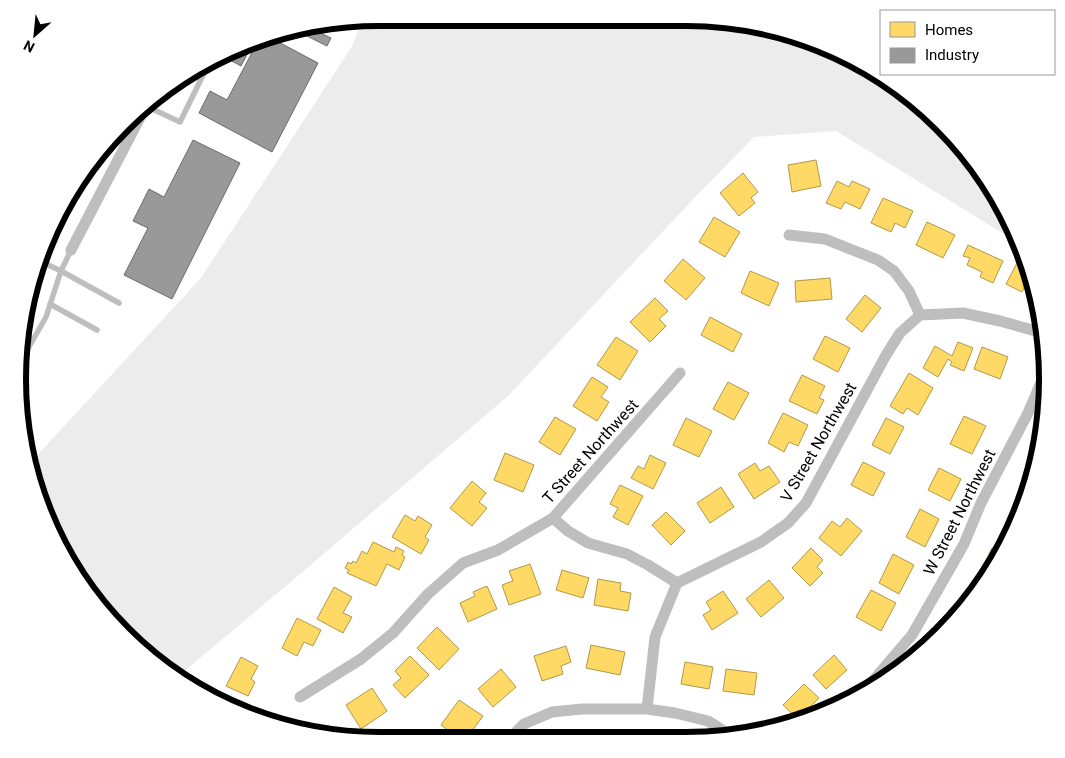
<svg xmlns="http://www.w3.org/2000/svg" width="1065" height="758" viewBox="0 0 1065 758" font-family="Roboto,sans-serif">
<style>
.green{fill:#ececec}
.homes{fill:#ffd966;stroke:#b29847}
.industry{fill:#999;stroke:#6b6b6b}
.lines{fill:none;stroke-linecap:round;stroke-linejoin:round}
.lane{stroke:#bebebe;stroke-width:5.5}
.street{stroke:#bebebe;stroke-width:11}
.labels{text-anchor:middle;stroke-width:5;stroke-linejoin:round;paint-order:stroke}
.street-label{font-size:16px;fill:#000;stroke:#fff}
.rim{fill:none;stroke:#000;stroke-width:6}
</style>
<rect width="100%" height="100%" fill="#fff"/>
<path class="green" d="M 379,18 L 757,25 L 867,66 L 958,141 L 999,199 L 1019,243 L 836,131 L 754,137 L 700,192 L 508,396 L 293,580 L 177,677 L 159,666 L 107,617 L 45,518 L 30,463 L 201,278 L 351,48 L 363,20 Z"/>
<path class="homes" d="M 816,160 L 821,186 L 792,192 L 788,165 Z
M 743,173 L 758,192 L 751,198 L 755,203 L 739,216 L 720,193 Z
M 837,181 L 849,187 L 852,181 L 870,189 L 860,209 L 845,202 L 841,209 L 826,203 Z
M 883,198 L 913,211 L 905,228 L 895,223 L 891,232 L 871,223 Z
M 714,217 L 740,232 L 725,257 L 699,242 Z
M 927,222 L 955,235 L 943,258 L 916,245 Z
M 968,245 L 1003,261 L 993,283 L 980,277 L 982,272 L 967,265 L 970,258 L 963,256 Z
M 683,259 L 705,278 L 686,300 L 664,281 Z
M 1018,261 L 1029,267 L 1033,288 L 1026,284 L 1022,292 L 1006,284 Z
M 750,271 L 779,283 L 769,306 L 741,293 Z
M 830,278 L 832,299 L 796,302 L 795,281 Z
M 865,295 L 881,308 L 862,332 L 846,319 Z
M 655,298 L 668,311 L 659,319 L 666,326 L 650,342 L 630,322 Z
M 710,317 L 742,334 L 733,352 L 701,335 Z
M 825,336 L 850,348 L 838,372 L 813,359 Z
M 616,337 L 638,351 L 620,380 L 597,365 Z
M 958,342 L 973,348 L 964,371 L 950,365 L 952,362 L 948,359 L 938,377 L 923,368 L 935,346 L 952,356 Z
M 982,347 L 1008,357 L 1000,379 L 974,369 Z
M 909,373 L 933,388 L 918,415 L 907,408 L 903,414 L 890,406 Z
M 802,375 L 825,386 L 819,398 L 824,400 L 817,414 L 789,401 Z
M 592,377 L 608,387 L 601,397 L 609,402 L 597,421 L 573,406 Z
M 728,382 L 749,393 L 734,420 L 713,409 Z
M 783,413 L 808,425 L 798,446 L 789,442 L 784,452 L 768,443 Z
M 964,416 L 986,426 L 972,454 L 950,444 Z
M 555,417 L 576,429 L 560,455 L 539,442 Z
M 686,418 L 712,431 L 699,457 L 673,445 Z
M 886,418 L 904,427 L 890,454 L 872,445 Z
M 505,453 L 534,465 L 523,492 L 494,480 Z
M 650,455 L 666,463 L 653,489 L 631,478 L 638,466 L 644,469 Z
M 863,462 L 885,473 L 873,496 L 851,485 Z
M 755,463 L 760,471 L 769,466 L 780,482 L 754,499 L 738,474 Z
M 939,468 L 961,479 L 950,501 L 928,490 Z
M 1028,478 L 1032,480 L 1022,507 L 1015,504 Z
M 472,481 L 486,493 L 479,502 L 487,508 L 472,526 L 450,508 Z
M 620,485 L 643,496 L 628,525 L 613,517 L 618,508 L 610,504 Z
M 721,487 L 734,507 L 710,523 L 697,503 Z
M 920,509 L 939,519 L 925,547 L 906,537 Z
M 666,512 L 685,531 L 671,545 L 652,525 Z
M 405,515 L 415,521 L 418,516 L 432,525 L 425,537 L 429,540 L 421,554 L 392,537 Z
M 847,518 L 862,531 L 841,556 L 819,538 L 832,521 L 840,527 Z
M 1005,537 L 1010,539 L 993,566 L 985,562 L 992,548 L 998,552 Z
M 373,542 L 394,552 L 396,547 L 404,551 L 402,555 L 405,557 L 399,570 L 387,564 L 376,586 L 347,573 L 349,570 L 345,568 L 348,562 L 351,564 L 353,561 L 356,563 L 362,551 L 367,554 Z
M 811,548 L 823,560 L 817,567 L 823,573 L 810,586 L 792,568 Z
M 893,554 L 914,565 L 899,594 L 879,583 Z
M 530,564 L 541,594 L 509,605 L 502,585 L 513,581 L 509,571 Z
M 562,570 L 589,578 L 583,598 L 556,590 Z
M 979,572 L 987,576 L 977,593 L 979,588 L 972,585 Z
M 598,579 L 621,583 L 620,591 L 631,593 L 628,611 L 594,605 Z
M 769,580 L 784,598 L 761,617 L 746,599 Z
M 487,586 L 497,609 L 468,622 L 460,603 L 475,596 L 473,592 Z
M 334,587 L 352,597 L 343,613 L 352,617 L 343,633 L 317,619 Z
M 871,590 L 896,603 L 881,631 L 856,617 Z
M 723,591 L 738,613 L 712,630 L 703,615 L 711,610 L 706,602 Z
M 297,618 L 321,630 L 313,646 L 304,642 L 297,656 L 282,648 Z
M 437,627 L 459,649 L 439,670 L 417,648 Z
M 591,645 L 625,652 L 620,675 L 586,668 Z
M 566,646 L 571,662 L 561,666 L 563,674 L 542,681 L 534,656 Z
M 834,655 L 847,670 L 826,689 L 813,675 Z
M 410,656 L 429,675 L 405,698 L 393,685 L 401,678 L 395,671 Z
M 241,657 L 258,666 L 251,679 L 255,682 L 248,696 L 226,686 Z
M 685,662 L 713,667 L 709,689 L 681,684 Z
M 501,669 L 516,687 L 493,707 L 478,689 Z
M 726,669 L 757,673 L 754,695 L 723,691 Z
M 804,684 L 819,698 L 800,717 L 797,718 L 783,705 Z
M 372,688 L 387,711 L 361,729 L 346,705 Z
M 459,700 L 483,716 L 466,739 L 460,739 L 441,725 Z
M 339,728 L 344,738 L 326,735 Z"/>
<path class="industry" d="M 308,27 L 331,38 L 327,46 L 293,29 Z
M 269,37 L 318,63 L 272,152 L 199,113 L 210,91 L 227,100 L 257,43 Z
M 252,45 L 241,66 L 228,59 L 230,55 Z
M 193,140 L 240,163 L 172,299 L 124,275 L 148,228 L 133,221 L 149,189 L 164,197 Z"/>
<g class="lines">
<path class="lane" d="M 146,106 L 180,122 L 208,65
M 42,262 L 61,271 L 71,250
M 50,304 L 97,330
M 21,361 L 46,317 L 61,271 L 119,303"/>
<path class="street" d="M 789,235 L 825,239 L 878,260 L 894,271 L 909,291 L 920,315 L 963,313 L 1000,321 L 1039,332 L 1044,328
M 71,250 L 145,108
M 553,518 L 568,531 L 588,543 L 627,554 L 648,565 L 677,583
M 865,690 L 912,635 L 964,544 L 981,503 L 1028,413 L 1043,378 L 1044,355 L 1039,332
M 300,697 L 361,659 L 393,633 L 428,594 L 463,563 L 498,550 L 553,518 L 680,373
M 647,709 L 655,637 L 677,583 L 761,542 L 788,523 L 806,503 L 886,355 L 900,333 L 920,315
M 509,739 L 524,724 L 552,712 L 582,709 L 647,709 L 675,713 L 708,721 L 733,737"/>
</g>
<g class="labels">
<g class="street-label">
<text transform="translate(818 442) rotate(-60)" y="6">V Street Northwest</text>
<text transform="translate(590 451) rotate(-48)" y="6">T Street Northwest</text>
<text transform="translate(959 512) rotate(-63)" y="6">W Street Northwest</text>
</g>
</g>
<path d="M0 0H1065V758H0ZM379 26H686A353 353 0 0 1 1039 379V379A353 353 0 0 1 686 732H379A353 353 0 0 1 26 379V379A353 353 0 0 1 379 26Z" fill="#fff" fill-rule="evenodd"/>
<path class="rim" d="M379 26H686A353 353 0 0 1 1039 379V379A353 353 0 0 1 686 732H379A353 353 0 0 1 26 379V379A353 353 0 0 1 379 26Z"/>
<rect x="880" y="10" width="175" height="65" fill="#ffffff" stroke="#999999"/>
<rect x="890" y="22" width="25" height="15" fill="#ffd966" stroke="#999999"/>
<text x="925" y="35" font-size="15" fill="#000000">Homes</text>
<rect x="890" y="48" width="25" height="15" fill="#999999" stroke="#999999"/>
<text x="925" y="60" font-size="15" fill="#000000">Industry</text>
<g transform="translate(35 35) rotate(207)" stroke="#ffffff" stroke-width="4" paint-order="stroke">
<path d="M0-4L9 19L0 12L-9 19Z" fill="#000000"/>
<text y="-8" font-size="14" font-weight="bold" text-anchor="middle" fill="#000000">N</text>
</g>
</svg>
